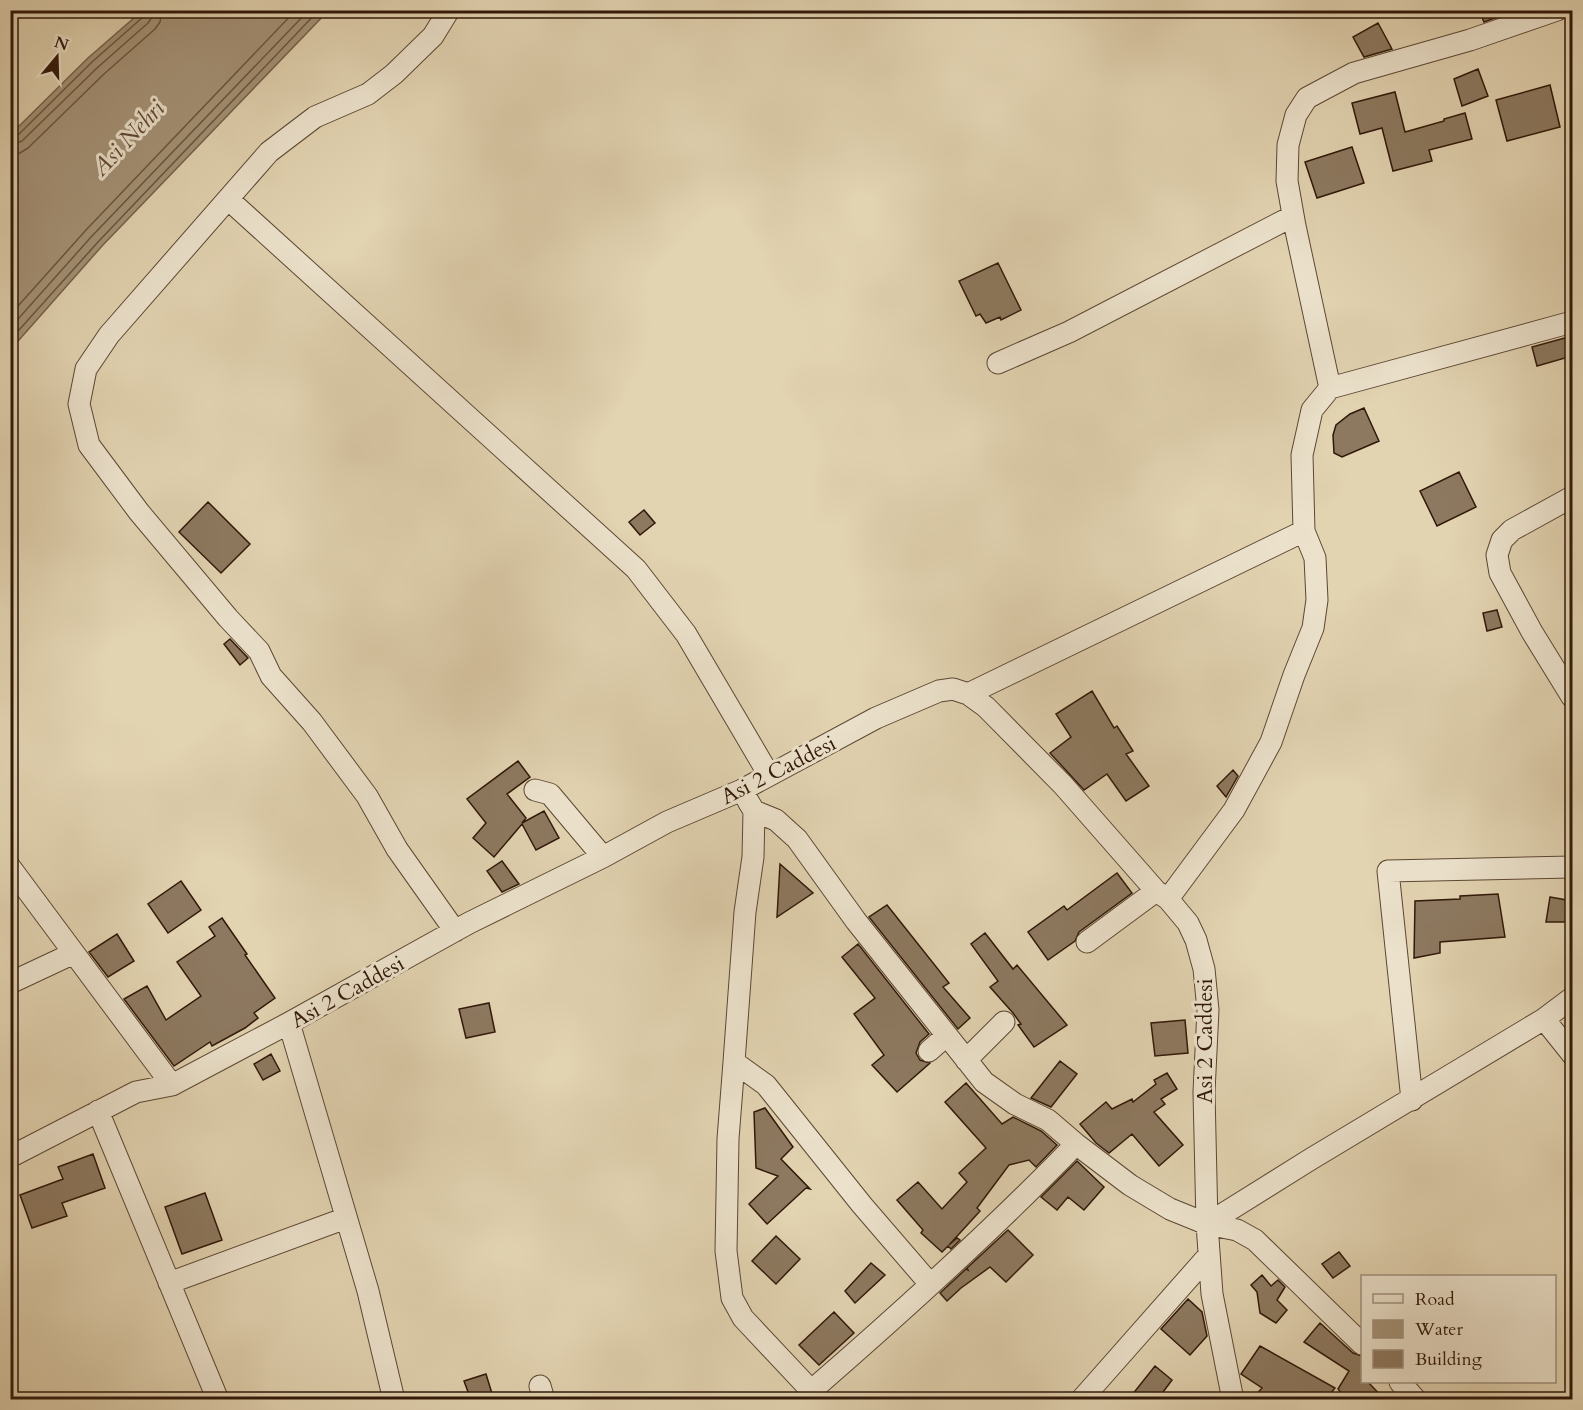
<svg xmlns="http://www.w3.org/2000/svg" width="1583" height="1410" viewBox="0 0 1583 1410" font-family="Cardo,serif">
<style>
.water{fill:#a59378;stroke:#76624c;stroke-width:1.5}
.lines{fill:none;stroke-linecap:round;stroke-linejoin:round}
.shore{stroke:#6a5640;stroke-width:1.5}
.building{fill:#8d7960;stroke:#301809;stroke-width:1.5}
.street-casing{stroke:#5c4733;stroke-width:23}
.street{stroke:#ece2cc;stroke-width:21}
.labels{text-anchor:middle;stroke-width:6;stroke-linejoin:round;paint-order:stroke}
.street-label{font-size:22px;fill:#301809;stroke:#ece2cc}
.water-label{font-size:24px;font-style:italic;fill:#5f4935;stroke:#ece2cc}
</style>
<rect width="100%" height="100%" fill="#e2d3b1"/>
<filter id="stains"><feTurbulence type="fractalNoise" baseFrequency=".00333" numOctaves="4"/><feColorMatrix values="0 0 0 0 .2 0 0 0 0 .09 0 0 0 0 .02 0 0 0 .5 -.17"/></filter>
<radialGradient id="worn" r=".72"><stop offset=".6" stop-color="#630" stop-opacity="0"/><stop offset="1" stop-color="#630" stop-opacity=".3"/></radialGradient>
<path class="water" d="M 142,11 L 328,11 L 102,246 L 11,349 L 11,134 L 88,58 Z"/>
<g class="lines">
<path class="shore" d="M 10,137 L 17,136 L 92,62 L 143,17 L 145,10
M 10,145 L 22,141 L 97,68 L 148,23 L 152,17 L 153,10
M 10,154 L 20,153 L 28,148 L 104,74 L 155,29 L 160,22 L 162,10
M 10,315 L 86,230 L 296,10
M 10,328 L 92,236 L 309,10
M 10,340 L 98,242 L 319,10"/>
</g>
<path class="building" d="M 1479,10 L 1516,10 L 1484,22 Z
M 1378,23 L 1392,49 L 1364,57 L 1353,37 Z
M 1478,69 L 1488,96 L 1462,106 L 1454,79 Z
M 1550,85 L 1560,127 L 1507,141 L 1496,100 Z
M 1395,92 L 1405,132 L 1444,121 L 1444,119 L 1465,113 L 1472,139 L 1429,150 L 1432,161 L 1393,171 L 1382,128 L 1360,134 L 1352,103 Z
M 1352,147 L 1364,183 L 1317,198 L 1305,162 Z
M 998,263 L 1021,310 L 1001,320 L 1000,317 L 986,323 L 980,314 L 976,316 L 959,281 Z
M 1572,336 L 1572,356 L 1537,366 L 1532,347 Z
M 1364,408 L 1379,441 L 1342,457 L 1334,453 L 1333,435 L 1336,425 L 1350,414 Z
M 1459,472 L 1476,507 L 1437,526 L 1420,491 Z
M 208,502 L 250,544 L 221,573 L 179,532 Z
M 644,510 L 655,523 L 640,535 L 629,522 Z
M 1497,610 L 1502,627 L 1487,631 L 1483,613 Z
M 230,639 L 248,658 L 240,665 L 224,644 Z
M 1092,691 L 1114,728 L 1117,726 L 1133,751 L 1126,754 L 1149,786 L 1126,801 L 1107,774 L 1084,790 L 1050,753 L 1071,737 L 1056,714 Z
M 518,761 L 530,777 L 507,794 L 526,818 L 522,823 L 544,811 L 559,838 L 536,850 L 522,824 L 494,857 L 473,838 L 486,823 L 467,799 Z
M 1233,770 L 1238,776 L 1226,797 L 1217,786 Z
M 502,861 L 519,884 L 502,892 L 487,871 Z
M 780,864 L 813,893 L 777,917 Z
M 1117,873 L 1132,893 L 1079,932 L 1075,941 L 1048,960 L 1028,932 L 1064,906 L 1067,910 Z
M 181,881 L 201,910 L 168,933 L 148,904 Z
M 1498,894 L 1505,937 L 1440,942 L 1440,953 L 1414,958 L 1415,901 L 1460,899 L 1460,896 Z
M 1550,897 L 1572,901 L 1572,922 L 1546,922 Z
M 887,905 L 949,983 L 943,987 L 970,1018 L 958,1029 L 869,917 Z
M 222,918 L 247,954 L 245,955 L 275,998 L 254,1013 L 258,1018 L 245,1028 L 212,1046 L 210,1042 L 174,1066 L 124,999 L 147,986 L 166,1020 L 201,996 L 177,962 L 215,936 L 209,927 Z
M 985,933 L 1013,969 L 1017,965 L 1067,1025 L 1034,1047 L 1018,1025 L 1021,1024 L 1013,1013 L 990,987 L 998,981 L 971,944 Z
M 117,934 L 134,961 L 108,977 L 89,952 Z
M 858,944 L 929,1034 L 920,1042 L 916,1053 L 920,1060 L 930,1063 L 897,1092 L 872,1065 L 884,1055 L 854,1014 L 875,998 L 842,957 Z
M 489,1003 L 495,1032 L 466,1038 L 459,1009 Z
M 1185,1020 L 1188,1053 L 1155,1056 L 1151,1023 Z
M 271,1054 L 280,1071 L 263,1080 L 254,1064 Z
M 1060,1061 L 1077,1074 L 1051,1107 L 1031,1098 Z
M 1167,1073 L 1177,1089 L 1161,1099 L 1165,1104 L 1154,1112 L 1183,1145 L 1159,1166 L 1132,1134 L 1109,1153 L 1096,1143 L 1080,1124 L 1106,1102 L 1112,1109 L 1132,1099 L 1133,1102 L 1156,1084 L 1154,1080 Z
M 966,1083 L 1002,1124 L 1013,1117 L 1041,1131 L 1057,1145 L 1036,1167 L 1029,1160 L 1009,1165 L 977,1208 L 980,1211 L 949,1245 L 957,1238 L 960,1240 L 951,1249 L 948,1246 L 942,1252 L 921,1233 L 923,1230 L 897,1200 L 918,1182 L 942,1209 L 967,1182 L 959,1173 L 986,1148 L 945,1102 Z
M 765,1108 L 793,1147 L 781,1159 L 810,1189 L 806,1188 L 767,1224 L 749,1204 L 778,1176 L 756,1168 L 754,1112 Z
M 93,1154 L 105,1188 L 62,1203 L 67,1216 L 32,1228 L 20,1195 L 63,1179 L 58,1167 Z
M 1077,1161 L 1104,1187 L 1084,1210 L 1068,1197 L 1057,1210 L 1041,1197 Z
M 205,1193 L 222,1240 L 182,1254 L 165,1207 Z
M 1008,1230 L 1033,1255 L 1006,1282 L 990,1267 L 961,1288 L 947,1301 L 940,1293 L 966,1269 L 968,1270 L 967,1268 Z
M 776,1236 L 800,1259 L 776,1284 L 752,1261 Z
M 1339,1252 L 1350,1266 L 1333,1278 L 1322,1264 Z
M 871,1263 L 885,1275 L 855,1303 L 845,1291 Z
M 1262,1275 L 1271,1286 L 1278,1280 L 1285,1287 L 1277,1300 L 1287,1310 L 1276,1323 L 1260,1313 L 1257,1292 L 1251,1285 Z
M 1188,1299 L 1202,1312 L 1207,1336 L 1190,1355 L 1161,1329 Z
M 834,1312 L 854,1333 L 819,1365 L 799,1345 Z
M 1320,1323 L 1353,1353 L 1362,1356 L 1362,1382 L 1368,1382 L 1385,1400 L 1347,1400 L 1338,1389 L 1349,1371 L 1304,1342 Z
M 1260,1346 L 1335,1388 L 1325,1400 L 1251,1400 L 1262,1388 L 1241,1374 Z
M 1155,1366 L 1172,1380 L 1157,1400 L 1128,1400 Z
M 486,1374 L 494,1400 L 471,1400 L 464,1381 Z"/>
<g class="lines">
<defs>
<path id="street" d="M 449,10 L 433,36 L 394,74 L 368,94 L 315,117 L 269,152 L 109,335 L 86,369 L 79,404 L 89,445 L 139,512 L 228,618 L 259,651 L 271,676 L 312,722 L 367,796 L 397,849 L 455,931
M 228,199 L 636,569 L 686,634 L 769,775
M 998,363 L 1069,332 L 1293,216
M 1330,388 L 1295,226 L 1287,181 L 1288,145 L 1296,115 L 1307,98 L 1354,73 L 1470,40 L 1557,10
M 1572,497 L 1512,530 L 1502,540 L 1497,555 L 1500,573 L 1532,632 L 1572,697
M 968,694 L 1304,531
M 535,790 L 550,794 L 603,857
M 748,801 L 754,811 L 753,857 L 745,912 L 734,1062 L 728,1139 L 726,1251 L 732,1298 L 743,1318 L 820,1400
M 754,811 L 776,820 L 797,839 L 856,921 L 984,1082 L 1015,1104 L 1048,1120 L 1076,1144 L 1130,1185 L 1170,1209 L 1207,1224 L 1237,1230 L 1255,1240 L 1362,1344
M 10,867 L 172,1085
M 1168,899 L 1234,810 L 1271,742 L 1294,675 L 1313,628 L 1317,600 L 1315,558 L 1304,531 L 1302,455 L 1312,410 L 1330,388 L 1572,322
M 1087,942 L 1156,891
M 10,983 L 74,953
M 1544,1019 L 1572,1054
M 289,1023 L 368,1291 L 394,1400
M 929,1051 L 946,1036
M 966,1060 L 1004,1022
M 734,1062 L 766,1085 L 862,1205 L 930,1284
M 1412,1100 L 1388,871 L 1572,867
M 98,1111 L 218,1400
M 10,1157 L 136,1092 L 172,1085 L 289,1023 L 469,923 L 603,857 L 667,822 L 742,790 L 876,718 L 939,691 L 953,689 L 968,694 L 986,707 L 1063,785 L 1156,891 L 1168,899 L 1188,923 L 1196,940 L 1204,969 L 1208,1010 L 1204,1092 L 1207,1224 L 1212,1294 L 1233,1400
M 1207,1224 L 1311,1159 L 1544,1019 L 1572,998
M 169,1283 L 346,1218
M 1400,1382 L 1416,1400
M 540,1386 L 544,1400
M 811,1391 C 902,1312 992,1231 1076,1144
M 1081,1400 L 1209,1255"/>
</defs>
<use href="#street" class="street-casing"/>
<use href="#street" class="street"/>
</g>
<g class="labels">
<g class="street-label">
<text transform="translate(778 769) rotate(-27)" y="8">Asi 2 Caddesi</text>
<text transform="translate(347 991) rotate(-29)" y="8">Asi 2 Caddesi</text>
<text transform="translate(1204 1041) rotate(-90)" y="8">Asi 2 Caddesi</text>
</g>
<g class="water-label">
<text transform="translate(128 138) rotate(-47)" y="8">Asi Nehri</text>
</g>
</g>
<rect width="1583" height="1410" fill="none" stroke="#e2d3b1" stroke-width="36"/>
<rect x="12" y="12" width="1559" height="1386" fill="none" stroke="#301809" stroke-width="3"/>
<rect x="18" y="18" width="1547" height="1374" fill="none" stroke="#301809" stroke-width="1.5"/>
<rect x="1361" y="1275" width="195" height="108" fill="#ece2cc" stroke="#a1917e" stroke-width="1.5"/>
<rect x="1373" y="1294" width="30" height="9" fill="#ece2cc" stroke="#a1917e" stroke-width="1.5"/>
<text x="1415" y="1305" font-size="18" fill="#301809">Road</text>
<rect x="1373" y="1320" width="30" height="18" fill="#a59378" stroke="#a1917e" stroke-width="1.5"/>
<text x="1415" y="1335" font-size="18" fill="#301809">Water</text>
<rect x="1373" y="1350" width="30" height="18" fill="#8d7960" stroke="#a1917e" stroke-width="1.5"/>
<text x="1415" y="1365" font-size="18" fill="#301809">Building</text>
<g transform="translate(57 57) rotate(19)" stroke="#ece2cc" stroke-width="4.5" paint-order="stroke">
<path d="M0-4.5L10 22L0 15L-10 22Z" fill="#301809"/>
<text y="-9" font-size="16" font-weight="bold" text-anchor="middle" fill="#301809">N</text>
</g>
<rect width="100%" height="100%" filter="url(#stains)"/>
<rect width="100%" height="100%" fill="url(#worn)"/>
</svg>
